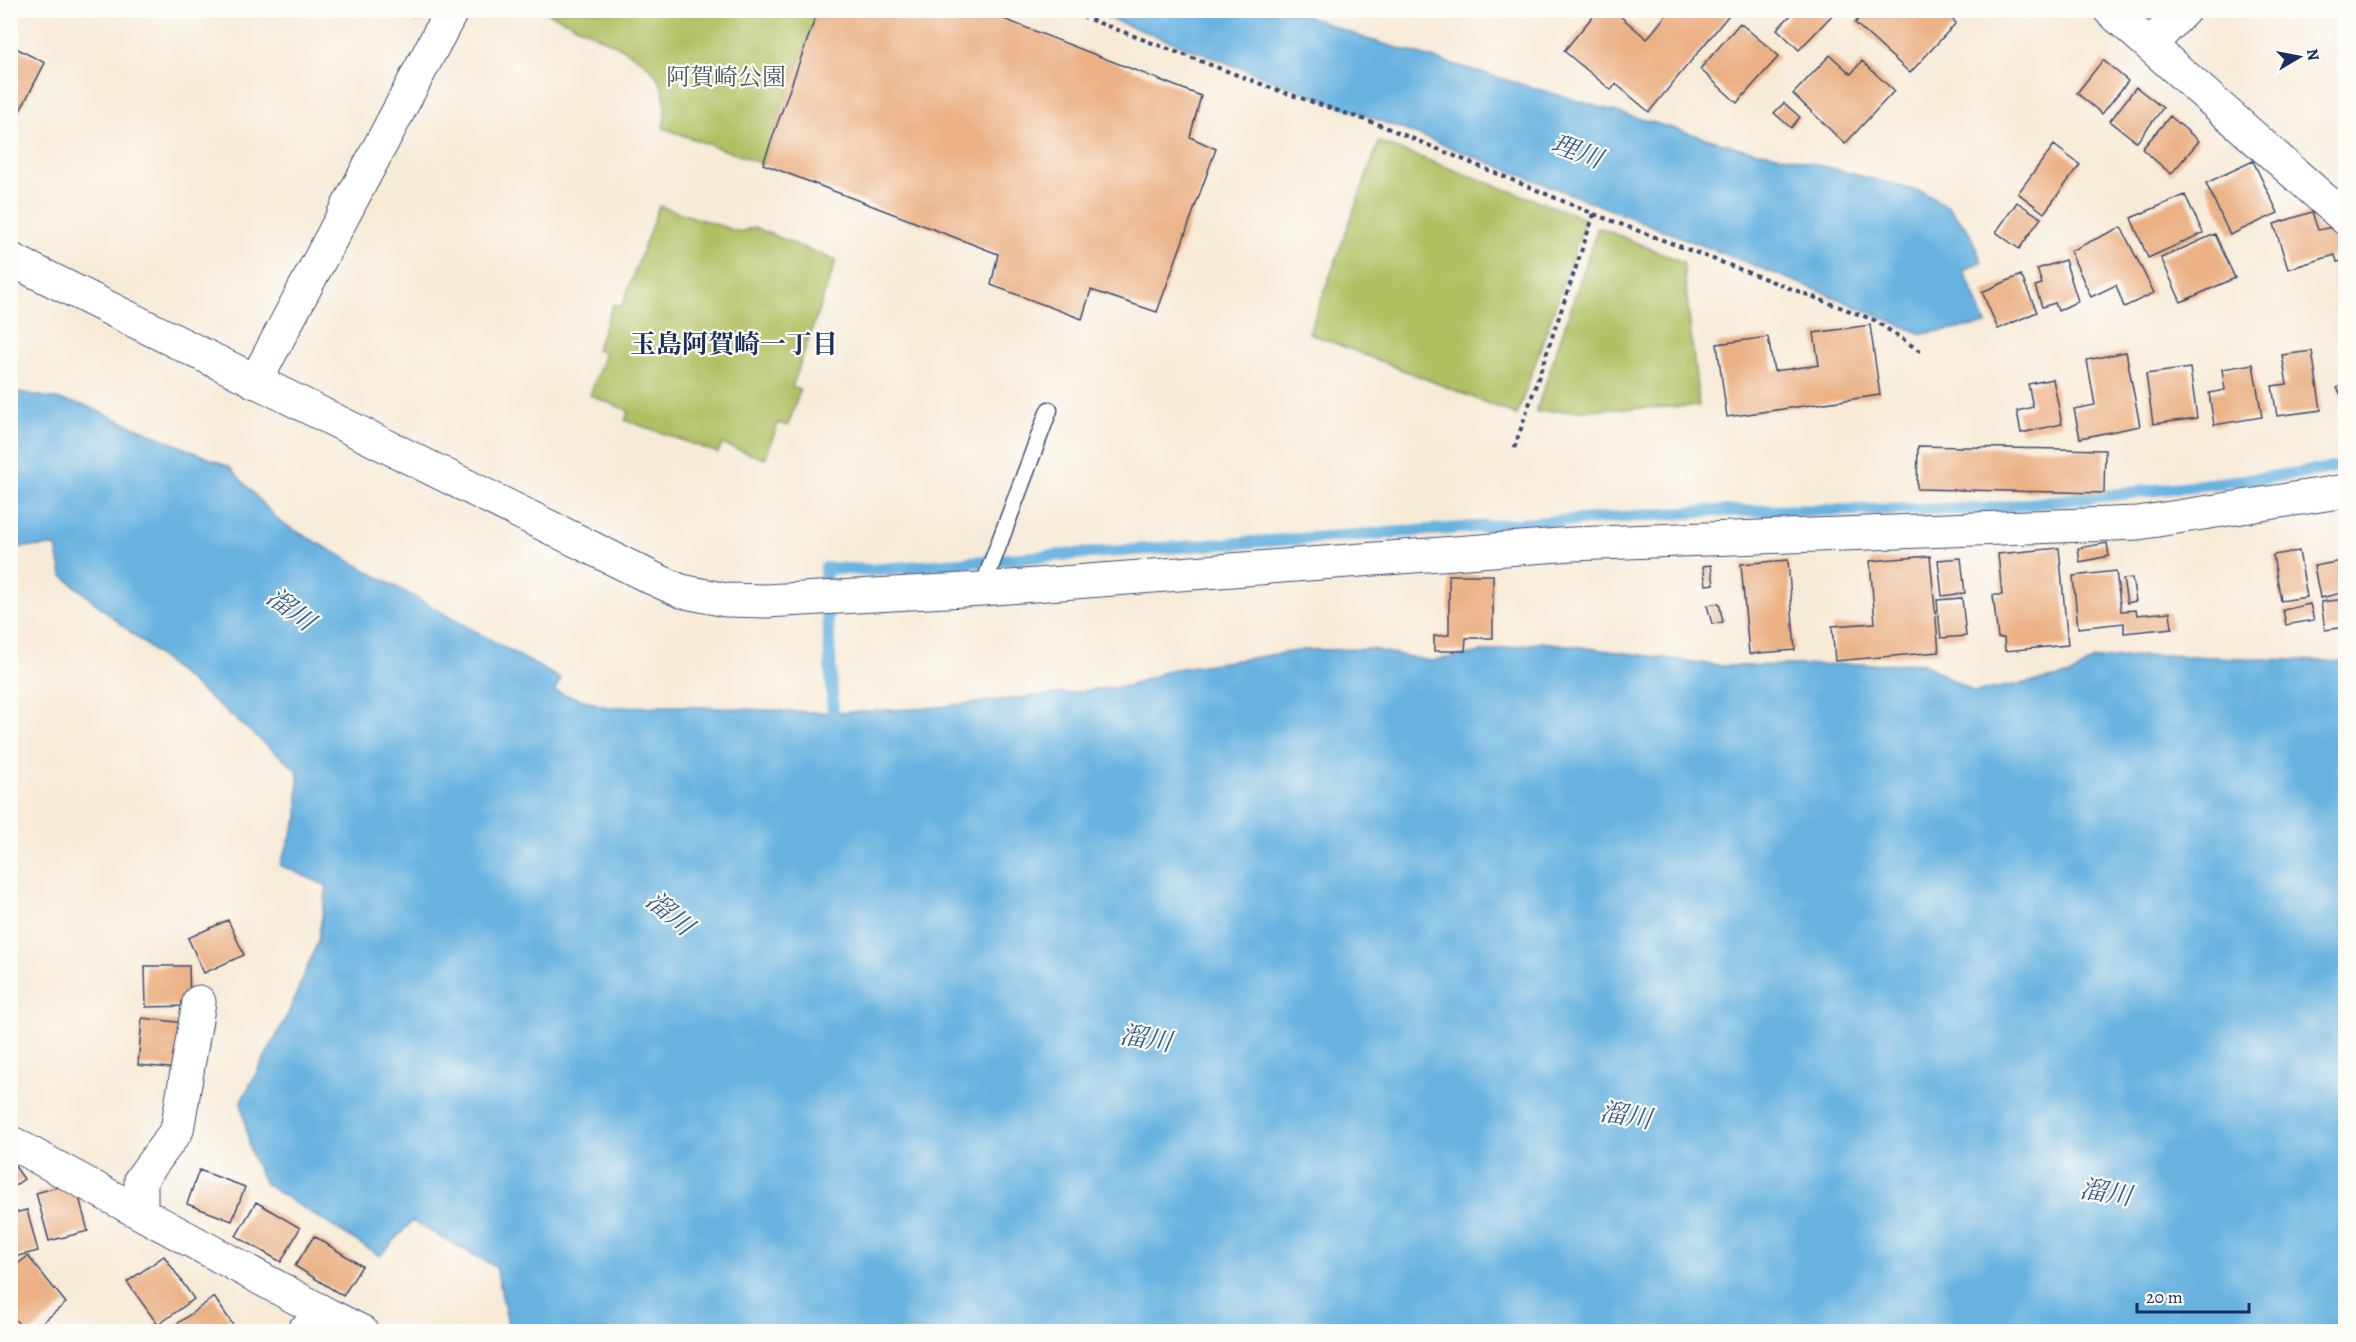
<svg xmlns="http://www.w3.org/2000/svg" width="2356" height="1342" viewBox="0 0 2356 1342" font-family="Alegreya,'Noto Serif JP',serif">
<style>
.green{fill:#b0bf62;stroke:#667760;stroke-width:1.5}
.water{fill:#68b2e0;stroke:#42709f;stroke-width:1.5}
.lines{fill:none;stroke-linecap:round;stroke-linejoin:round}
.stream{stroke:#68b2e0;stroke-width:12}
.building{fill:#ebb185}
.lane-casing{stroke:#3c4b70;stroke-width:19}
.street-casing{stroke:#3c4b70;stroke-width:35}
.path{stroke:#3c4b70;stroke-width:4;stroke-dasharray:4.5 4.5;stroke-linecap:butt}
.lane{stroke:#fff;stroke-width:16}
.street{stroke:#fff;stroke-width:33}
.labels{text-anchor:middle;stroke-width:4.5;stroke-linejoin:round;paint-order:stroke}
.park-label{font-size:24px;fill:#485a5f;stroke:#fdfcf7}
.water-label{font-size:26px;font-style:italic;fill:#365d8c;stroke:#fdfcf7}
.neighbourhood-label{font-size:26px;font-weight:bold;fill:#1b2f5e;stroke:#fdfcf7}
</style>
<rect width="100%" height="100%" fill="#fdfcf7"/>
<filter id="ink" filterUnits="userSpaceOnUse"><feTurbulence type="fractalNoise" baseFrequency=".0167" numOctaves="2"/><feDisplacementMap in="SourceGraphic" scale="12" xChannelSelector="R" yChannelSelector="G"/><feConvolveMatrix kernelMatrix="1 2 1 2 8 2 1 2 1" color-interpolation-filters="sRGB"/></filter>
<filter id="wash" filterUnits="userSpaceOnUse"><feTurbulence type="fractalNoise" baseFrequency=".008" numOctaves="4" result="noise"/><feDisplacementMap in="SourceGraphic" scale="24" xChannelSelector="R" yChannelSelector="G"/><feGaussianBlur stdDeviation="1.35" result="paint"/><feColorMatrix in="noise" values="0 0 0 0 0 0 0 0 0 0 0 0 0 0 0 0 0 1.4 0 .05"/><feComposite in="paint" operator="in"/></filter>
<g filter="url(#wash)">
<rect width="100%" height="100%" fill="#f7ebd8"/>
<path class="green" d="M 544,11 L 818,11 L 763,164 L 663,128 C 674,75 645,59 603,39 C 583,29 564,20 544,11 Z
M 1379,142 L 1586,219 L 1517,415 L 1309,333 Z
M 659,206 L 740,232 L 754,227 L 836,261 L 792,387 L 800,390 L 788,426 L 778,423 L 765,459 L 722,444 L 718,453 L 625,420 L 629,411 L 590,395 L 605,353 L 596,350 L 613,304 L 622,306 Z
M 1598,227 L 1683,262 L 1699,406 L 1536,412 Z"/>
<path class="water" d="M 394,11 L 420,11 L 422,18 L 417,22 Z
M 1090,11 L 1294,11 L 1367,39 L 1740,148 L 1788,157 L 1923,192 L 1947,206 L 1968,230 L 1982,262 L 1964,270 L 1986,324 L 1921,334 L 1822,292 L 1439,143 Z
M 10,390 L 84,405 L 229,467 L 280,522 L 561,679 L 554,691 L 606,707 L 679,706 L 833,713 L 928,708 L 1128,686 L 1170,670 L 1304,650 L 1371,649 L 1429,661 L 1543,642 L 1723,666 L 1923,663 L 1974,692 L 2071,675 L 2095,659 L 2160,655 L 2345,662 L 2345,1331 L 512,1331 L 509,1329 L 496,1267 L 412,1221 L 380,1256 L 265,1184 L 251,1154 L 241,1101 L 288,1014 L 318,941 L 327,886 L 280,865 L 298,817 L 298,771 L 62,575 L 56,546 L 11,547 Z"/>
<g class="lines">
<path class="stream" d="M 833,713 L 825,568 L 870,570 L 1075,554 L 1712,511 L 1985,509 L 2263,478 L 2346,466"/>
</g>
<g id="blocks">
<path class="building" d="M 818,10 L 981,10 L 1201,96 L 1190,137 L 1216,149 L 1157,312 L 1091,290 L 1082,319 L 991,285 L 998,254 L 763,164 Z
M 1598,10 L 1613,10 L 1647,39 L 1670,10 L 1733,10 L 1649,112 L 1616,84 L 1611,90 L 1564,51 Z
M 1796,10 L 1837,10 L 1799,50 L 1777,29 Z
M 1867,10 L 1920,10 L 1926,16 L 1932,10 L 1943,10 L 1956,23 L 1910,73 L 1855,23 Z
M 1740,23 L 1779,56 L 1737,103 L 1700,69 Z
M 10,45 L 45,63 L 10,130 Z
M 1830,55 L 1851,74 L 1862,61 L 1894,91 L 1845,144 L 1793,94 Z
M 2103,60 L 2128,81 L 2102,114 L 2077,93 Z
M 2136,87 L 2163,108 L 2137,142 L 2110,121 Z
M 1784,103 L 1800,117 L 1791,128 L 1774,113 Z
M 2170,116 L 2199,141 L 2171,174 L 2142,149 Z
M 2054,145 L 2080,165 L 2044,213 L 2018,193 Z
M 2253,161 L 2278,213 L 2230,235 L 2206,183 Z
M 2185,195 L 2203,233 L 2148,258 L 2131,218 Z
M 2017,202 L 2041,218 L 2019,249 L 1996,232 Z
M 2312,212 L 2318,230 L 2333,227 L 2346,239 L 2346,260 L 2337,262 L 2335,255 L 2288,269 L 2274,224 Z
M 2121,227 L 2154,293 L 2124,307 L 2116,285 L 2091,297 L 2070,251 Z
M 2215,234 L 2235,278 L 2181,302 L 2161,258 Z
M 2065,260 L 2078,301 L 2058,311 L 2055,303 L 2042,307 L 2035,286 L 2042,284 L 2037,269 Z
M 2021,275 L 2037,312 L 1998,329 L 1982,292 Z
M 1870,325 L 1880,395 L 1727,417 L 1717,344 L 1768,337 L 1774,371 L 1819,365 L 1814,333 Z
M 2312,351 L 2321,410 L 2277,416 L 2272,386 L 2287,384 L 2282,355 Z
M 2126,352 L 2140,426 L 2080,438 L 2074,409 L 2095,405 L 2087,360 Z
M 2253,364 L 2262,417 L 2214,425 L 2209,393 L 2225,390 L 2222,369 Z
M 2190,368 L 2197,418 L 2153,424 L 2146,374 Z
M 2053,379 L 2062,424 L 2021,433 L 2017,411 L 2033,407 L 2028,384 Z
M 2346,383 L 2346,402 L 2337,388 Z
M 1918,446 L 2105,450 L 2104,493 L 1917,489 Z
M 2107,543 L 2109,556 L 2080,562 L 2078,548 Z
M 2059,548 L 2068,645 L 2005,651 L 2004,638 L 1998,638 L 1993,595 L 2002,595 L 1998,554 Z
M 2299,551 L 2307,597 L 2281,601 L 2273,555 Z
M 1930,556 L 1939,652 L 1835,661 L 1832,626 L 1875,623 L 1870,561 Z
M 1961,558 L 1965,593 L 1942,596 L 1938,560 Z
M 1788,560 L 1795,650 L 1749,654 L 1741,564 Z
M 2342,561 L 2346,592 L 2320,598 L 2314,566 Z
M 1711,565 L 1714,584 L 1706,585 L 1703,566 Z
M 2116,571 L 2121,611 L 2136,610 L 2137,615 L 2170,612 L 2172,628 L 2124,633 L 2124,623 L 2078,628 L 2073,576 Z
M 1449,575 L 1493,575 L 1493,638 L 1466,638 L 1465,651 L 1434,651 L 1434,636 L 1449,635 Z
M 2132,578 L 2136,601 L 2127,603 L 2123,579 Z
M 1962,598 L 1966,636 L 1941,638 L 1937,600 Z
M 2346,599 L 2346,627 L 2325,630 L 2321,602 Z
M 1719,603 L 1723,622 L 1712,624 L 1707,605 Z
M 2310,604 L 2314,620 L 2286,625 L 2283,610 Z
M 228,920 L 244,955 L 204,973 L 188,938 Z
M 145,966 L 189,966 L 190,1006 L 146,1007 Z
M 142,1018 L 185,1023 L 180,1069 L 138,1065 Z
M 10,1159 L 24,1179 L 10,1189 Z
M 199,1170 L 245,1187 L 232,1221 L 187,1204 Z
M 75,1182 L 88,1231 L 49,1241 L 36,1193 Z
M 256,1202 L 300,1228 L 281,1262 L 236,1236 Z
M 27,1210 L 38,1251 L 10,1258 L 10,1214 Z
M 314,1236 L 362,1266 L 343,1296 L 295,1266 Z
M 28,1256 L 66,1303 L 31,1332 L 25,1332 L 10,1313 L 10,1270 Z
M 164,1256 L 194,1299 L 158,1325 L 127,1282 Z
M 214,1297 L 238,1332 L 166,1332 Z"/>
</g>
</g>
<g filter="url(#ink)">
<use href="#blocks" fill-opacity="0" stroke="#3c4b70" stroke-width="1.5"/>
<g class="lines">
<defs>
<path id="lane" d="M 982,589 L 1049,410"/>
<path id="street" d="M 2110,10 L 2346,219
M 2150,45 L 2184,10
M 10,259 L 652,578 L 681,591 L 726,600 L 766,601 L 982,589 L 1572,544 L 2138,523 L 2346,491
M 255,382 L 452,10
M 10,1142 L 328,1315 L 303,1332
M 141,1211 L 141,1179 L 177,1130 L 199,1002
M 328,1315 L 362,1332"/>
</defs>
<use href="#lane" class="lane-casing"/>
<use href="#street" class="street-casing"/>
<path class="path" d="M 1065,10 L 1277,90 L 1380,125 L 1594,214 L 1514,449
M 1594,214 L 1874,320 L 1923,353"/>
<use href="#lane" class="lane"/>
<use href="#street" class="street"/>
</g>
</g>
<g class="labels">
<g class="park-label">
<text x="726" y="85">阿賀崎公園</text>
</g>
<g class="water-label">
<text transform="translate(1577 151) rotate(20)" y="9">理川</text>
<text transform="translate(291 609) rotate(37)" y="9">溜川</text>
<text transform="translate(670 913) rotate(40)" y="9">溜川</text>
<text transform="translate(1146 1038) rotate(9)" y="9">溜川</text>
<text transform="translate(1626 1115) rotate(9)" y="9">溜川</text>
<text transform="translate(2106 1192) rotate(9)" y="9">溜川</text>
</g>
<g class="neighbourhood-label">
<text x="734" y="353">玉島阿賀崎一丁目</text>
</g>
</g>
<rect width="2356" height="1342" fill="none" stroke="#fdfcf7" stroke-width="36"/>
<g transform="translate(2299 57) rotate(80)" stroke="#fdfcf7" stroke-width="4.5" paint-order="stroke">
<path d="M0-4.5L10 22L0 15L-10 22Z" fill="#1b2f5e"/>
<text y="-9" font-size="16" font-weight="bold" text-anchor="middle" fill="#1b2f5e">N</text>
</g>
<path d="M2137 1303v9h112v-9" fill="none" stroke="#1b2f5e" stroke-width="3"/>
<text x="2146" y="1303" font-size="18" fill="#1b2f5e" stroke="#fdfcf7" stroke-width="4.5" paint-order="stroke">20 m</text>
</svg>
